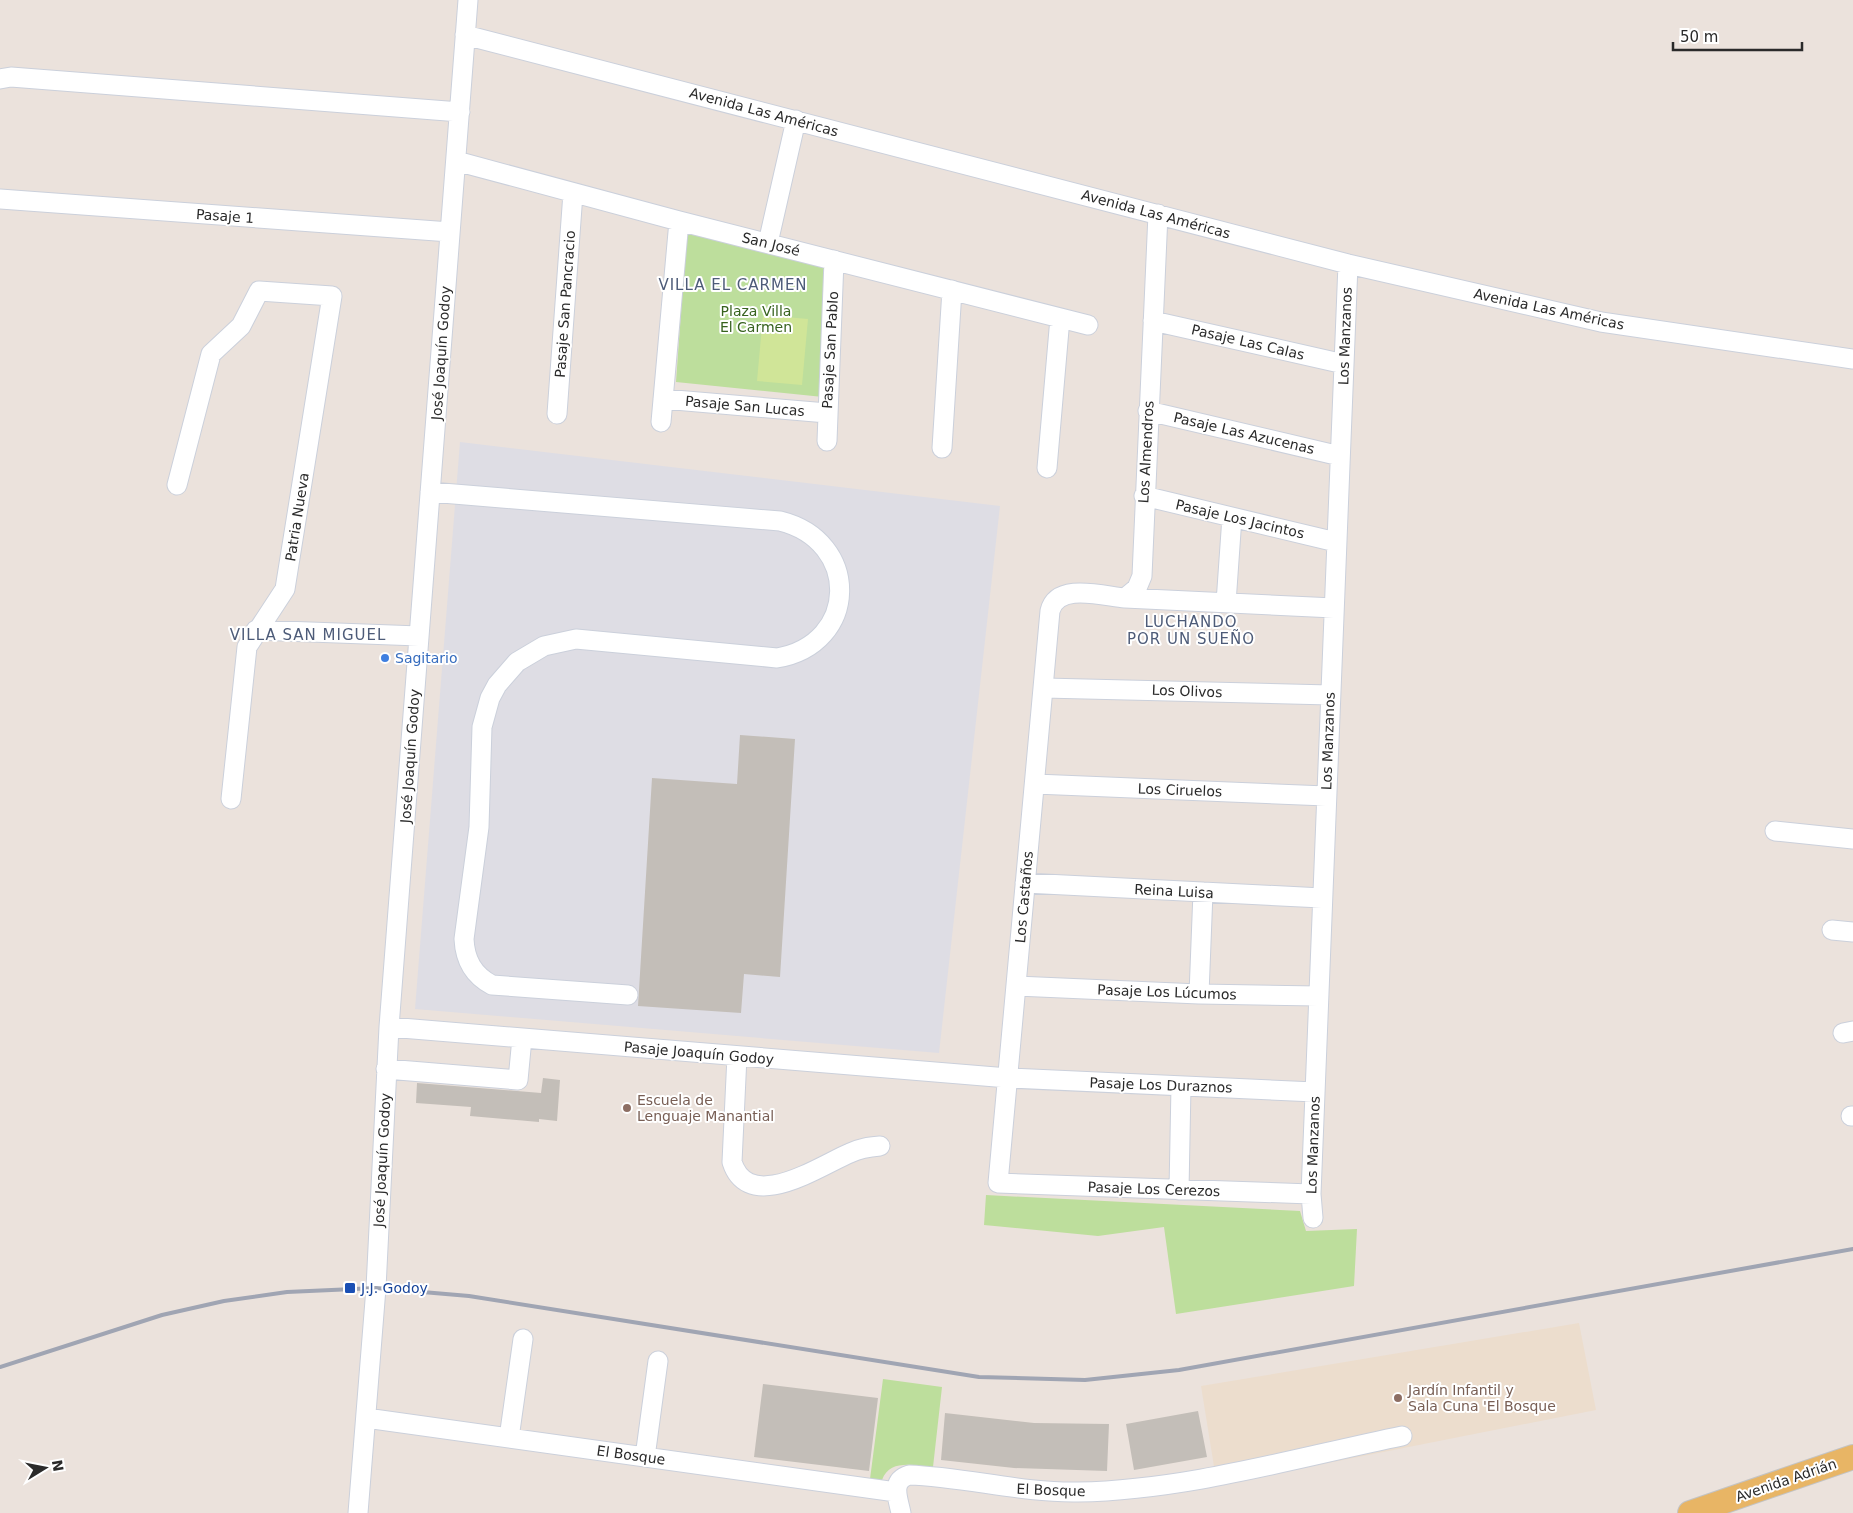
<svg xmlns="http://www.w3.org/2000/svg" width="1853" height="1513" viewBox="0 0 1853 1513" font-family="'DejaVu Sans',sans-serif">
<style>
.industrial{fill:#dedde4}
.education{fill:#ecddcd}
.green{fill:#bdde9c}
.pitch{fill:#d0e598}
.building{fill:#c3beb8}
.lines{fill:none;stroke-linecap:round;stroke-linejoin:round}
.minor-casing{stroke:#cbd0db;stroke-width:21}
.major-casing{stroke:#c3c3c3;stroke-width:26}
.minor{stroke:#fff;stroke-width:19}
.major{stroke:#e8b565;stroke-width:24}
.rail{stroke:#a0a5b3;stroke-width:4}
.shop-dot{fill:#3f7fe0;stroke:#fff;stroke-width:2}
.education-dot{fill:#8d6e63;stroke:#fff;stroke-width:2}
.transit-dot{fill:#1a4fb4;stroke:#fff;stroke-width:2}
.labels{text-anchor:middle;stroke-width:4;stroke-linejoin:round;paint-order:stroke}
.street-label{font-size:14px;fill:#2a2a2a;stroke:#fff}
.park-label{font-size:14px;fill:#37621e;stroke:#fff}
.shop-label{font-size:14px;fill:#366cbe;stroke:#fff;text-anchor:start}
.education-label{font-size:14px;fill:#785e54;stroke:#fff;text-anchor:start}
.transit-label{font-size:14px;fill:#164399;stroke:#fff;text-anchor:start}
.neighbourhood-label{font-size:15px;letter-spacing:1px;fill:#4d5b78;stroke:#fff}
</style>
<rect width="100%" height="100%" fill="#ebe2dc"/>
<path class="industrial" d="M 460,442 L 1000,506 L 939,1053 L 415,1009 Z"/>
<path class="education" d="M 1579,1323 L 1596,1410 L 1217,1485 L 1201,1386 Z"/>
<path class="green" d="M 687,229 L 833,265 L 823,397 L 676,382 Z
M 986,1195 L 1300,1211 L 1306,1231 L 1357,1229 L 1354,1286 L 1176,1314 L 1164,1227 L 1098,1236 L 984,1225 Z
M 883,1379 L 942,1387 L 933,1467 C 915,1466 890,1458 882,1480 L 870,1479 Z"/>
<path class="pitch" d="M 763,315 L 808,319 L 802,385 L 757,381 Z"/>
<path class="building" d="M 740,735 L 795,739 L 780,977 L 744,974 L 741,1013 L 638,1006 L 652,778 L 737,784 Z
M 543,1078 L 560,1080 L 557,1121 L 539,1119 L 539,1122 L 470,1116 L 471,1107 L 416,1103 L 417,1083 L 541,1093 Z
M 763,1384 L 878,1398 L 869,1471 L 754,1457 Z
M 1198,1411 L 1207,1457 L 1134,1470 L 1126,1424 Z
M 945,1413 L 1034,1423 L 1109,1424 L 1107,1471 L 1014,1468 L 941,1460 Z"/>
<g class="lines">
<defs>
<path id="minor" d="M 465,35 L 1348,264 L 1601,322 L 1853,359
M 0,79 L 11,77 L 460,112
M 456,161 L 679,221 L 1088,325
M 0,199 L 450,232
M 1158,214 L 1142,576 L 1137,588 L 1125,598 C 1103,596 1057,582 1050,611 L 998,1183 L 1311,1194
M 768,243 L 796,120
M 1153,321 L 1344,364
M 663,399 L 827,413
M 1148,411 L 1340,456
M 557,414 L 573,193
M 661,422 L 679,221
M 827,441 L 834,260
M 942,448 L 952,290
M 1047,468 L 1060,318
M 177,485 L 211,354 L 241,326 L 259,291 L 332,296 L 285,589 L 247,647 L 231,799
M 430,492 L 780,521 C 861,541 859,644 777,658 L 576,639 L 544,646 L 517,662 L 497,685 L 490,698 L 482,727 L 479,827 L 464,939 C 465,960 473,975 492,985 L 628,995
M 1144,496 L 1336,542
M 1125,598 L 1334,608
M 1226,603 L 1232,517
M 256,630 L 419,636
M 1044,688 L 1330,695
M 1035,784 L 1326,796
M 1775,831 L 1853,839
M 1025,883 L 1322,898
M 1832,930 L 1853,932
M 1016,986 L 1199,994 L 1318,996
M 1199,994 L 1203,892
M 389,1027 L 1008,1078 L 1315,1092
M 1843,1033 L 1853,1031
M 737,1056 L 732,1162 C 749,1215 821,1165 850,1153 C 860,1148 869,1147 880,1146
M 386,1069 L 518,1080 L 522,1038
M 1851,1116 L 1853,1116
M 1179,1190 L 1181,1086
M 1313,1218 L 1311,1194 L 1348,264
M 366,1418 L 896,1492
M 509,1438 L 523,1339
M 645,1457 L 658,1361
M 358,1513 L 376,1288 L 389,1027 L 468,0
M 901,1513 C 898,1498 890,1481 909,1475 C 966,1477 1021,1493 1078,1492 C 1187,1490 1295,1458 1402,1436"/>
<path id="major" d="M 1690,1513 L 1853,1457"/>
</defs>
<use href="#minor" class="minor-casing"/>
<use href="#major" class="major-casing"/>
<use href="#minor" class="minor"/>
<use href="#major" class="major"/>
<path class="rail" d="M 0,1367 L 162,1315 L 224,1301 L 287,1292 L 376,1288 L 469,1296 L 979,1377 L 1085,1380 L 1179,1370 L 1853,1249"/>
</g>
<circle class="shop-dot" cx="385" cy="658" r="5"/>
<g class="education-dot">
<circle cx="627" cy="1108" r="5"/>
<circle cx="1398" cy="1398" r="5"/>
</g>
<rect class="transit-dot" x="344" y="1282" width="12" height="12" rx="2.5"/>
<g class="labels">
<g class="street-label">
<text transform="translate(764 112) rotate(15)" y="5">Avenida Las Américas</text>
<text transform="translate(1156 214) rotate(15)" y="5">Avenida Las Américas</text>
<text transform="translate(225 216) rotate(4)" y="5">Pasaje 1</text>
<text transform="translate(771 244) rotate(14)" y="5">San José</text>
<text transform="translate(565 304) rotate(-86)" y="5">Pasaje San Pancracio</text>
<text transform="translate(1549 309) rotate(12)" y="5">Avenida Las Américas</text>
<text transform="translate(1345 336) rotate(-88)" y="5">Los Manzanos</text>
<text transform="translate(1248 342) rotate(13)" y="5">Pasaje Las Calas</text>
<text transform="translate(830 350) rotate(-87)" y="5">Pasaje San Pablo</text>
<text transform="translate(441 353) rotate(-86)" y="5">José Joaquín Godoy</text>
<text transform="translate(745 406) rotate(5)" y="5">Pasaje San Lucas</text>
<text transform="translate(1244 433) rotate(13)" y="5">Pasaje Las Azucenas</text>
<text transform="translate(1146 452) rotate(-87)" y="5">Los Almendros</text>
<text transform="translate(297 517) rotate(-81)" y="5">Patria Nueva</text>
<text transform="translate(1240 519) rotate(13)" y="5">Pasaje Los Jacintos</text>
<text transform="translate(1187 691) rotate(2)" y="5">Los Olivos</text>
<text transform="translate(1328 741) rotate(-88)" y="5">Los Manzanos</text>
<text transform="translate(410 756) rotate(-86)" y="5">José Joaquín Godoy</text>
<text transform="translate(1180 790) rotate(2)" y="5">Los Ciruelos</text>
<text transform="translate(1174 891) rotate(3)" y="5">Reina Luisa</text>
<text transform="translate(1024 897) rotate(-85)" y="5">Los Castaños</text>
<text transform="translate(1167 992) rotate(2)" y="5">Pasaje Los Lúcumos</text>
<text transform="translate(699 1053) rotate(5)" y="5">Pasaje Joaquín Godoy</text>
<text transform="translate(1161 1085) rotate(2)" y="5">Pasaje Los Duraznos</text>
<text transform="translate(1313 1145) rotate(-88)" y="5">Los Manzanos</text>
<text transform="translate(382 1160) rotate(-87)" y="5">José Joaquín Godoy</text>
<text transform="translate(1154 1189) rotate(2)" y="5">Pasaje Los Cerezos</text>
<text transform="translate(631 1455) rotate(8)" y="5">El Bosque</text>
<text transform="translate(1786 1480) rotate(-19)" y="5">Avenida Adrián</text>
<text transform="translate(1051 1490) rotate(2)" y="5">El Bosque</text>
</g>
<g class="park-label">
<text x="756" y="316">Plaza Villa<tspan x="756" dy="16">El Carmen</tspan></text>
</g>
<g class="shop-label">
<text x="395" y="663">Sagitario</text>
</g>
<g class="education-label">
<text x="637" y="1105">Escuela de<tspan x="637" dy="16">Lenguaje Manantial</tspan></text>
<text x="1408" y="1395">Jardín Infantil y<tspan x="1408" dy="16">Sala Cuna 'El Bosque</tspan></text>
</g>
<g class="transit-label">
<text x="361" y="1293">J.J. Godoy</text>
</g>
<g class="neighbourhood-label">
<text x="733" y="290">VILLA EL CARMEN</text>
<text x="1191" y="627">LUCHANDO<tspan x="1191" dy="17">POR UN SUEÑO</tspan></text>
<text x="308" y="640">VILLA SAN MIGUEL</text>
</g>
</g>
<g transform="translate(45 1468) rotate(80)" stroke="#ffffff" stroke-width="4" paint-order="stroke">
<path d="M0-4L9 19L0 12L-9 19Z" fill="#2a2a2a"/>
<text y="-8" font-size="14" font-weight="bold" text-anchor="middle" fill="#2a2a2a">N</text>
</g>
<path d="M1673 42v8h129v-8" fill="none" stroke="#2a2a2a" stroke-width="2.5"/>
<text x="1680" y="42" font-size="15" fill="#2a2a2a" stroke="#ffffff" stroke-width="4" paint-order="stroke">50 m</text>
</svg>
